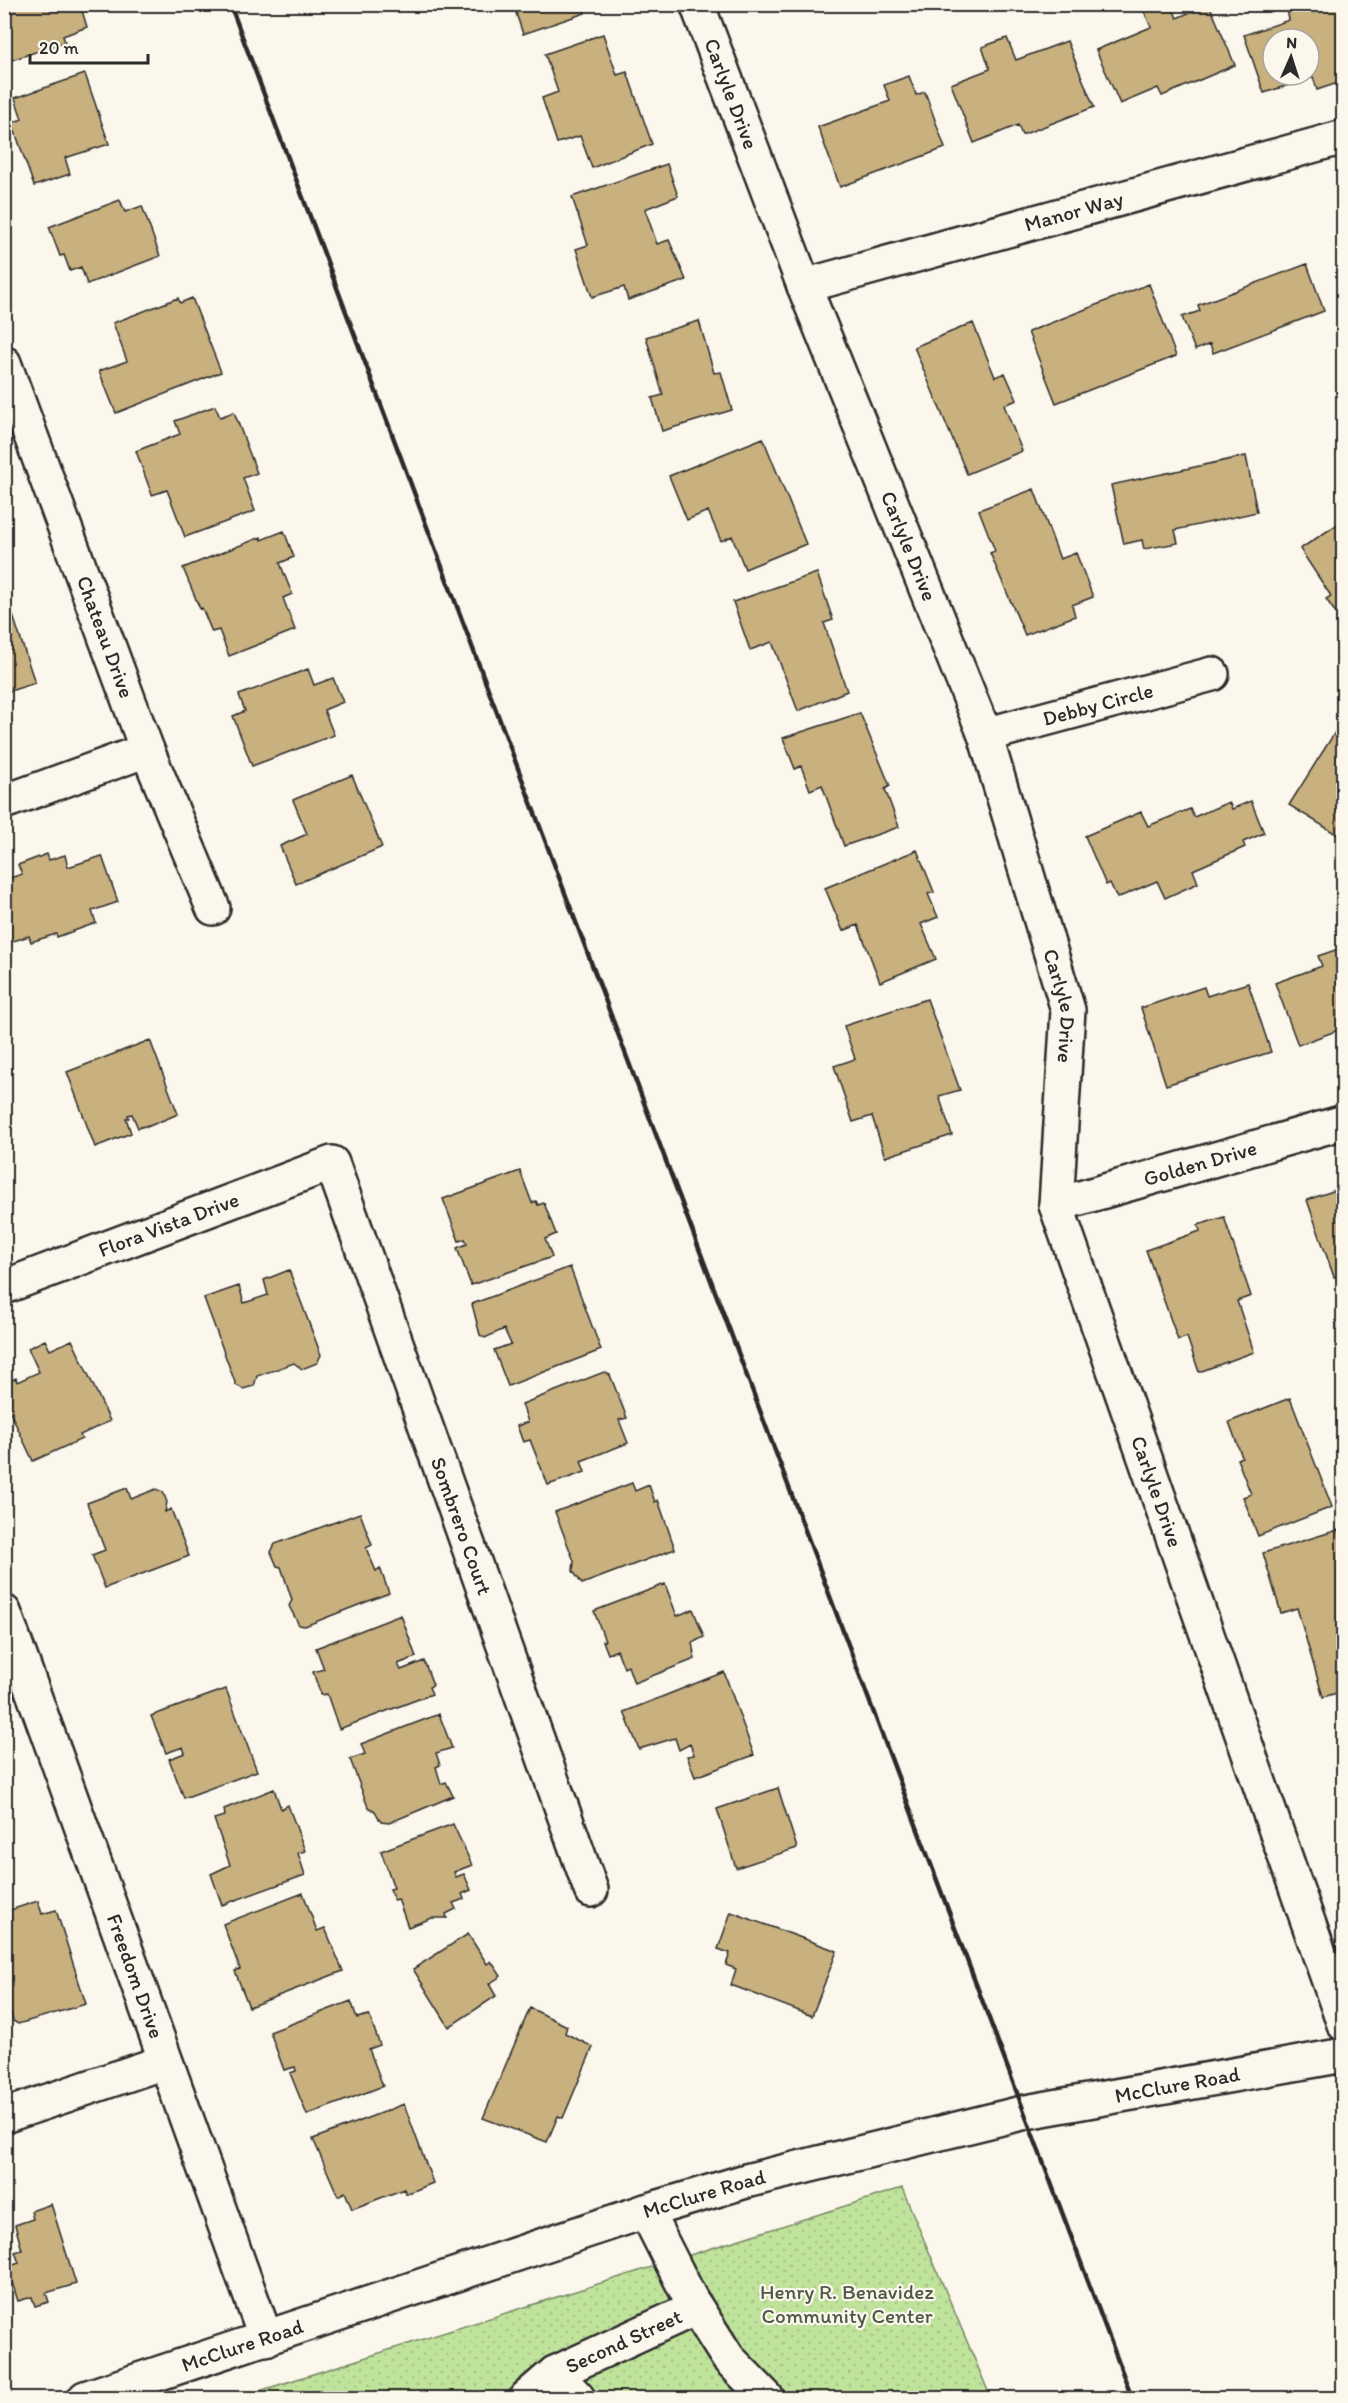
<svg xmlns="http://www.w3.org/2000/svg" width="1348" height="2403" viewBox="0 0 1348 2403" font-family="Itim,sans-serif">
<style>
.grass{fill:url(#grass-dots);stroke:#768764;stroke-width:1.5}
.building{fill:#c8b07f;stroke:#2b2b2b;stroke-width:1.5;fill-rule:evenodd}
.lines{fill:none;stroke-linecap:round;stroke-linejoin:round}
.minor-casing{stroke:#2b2b2b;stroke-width:38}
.minor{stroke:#fbf7ec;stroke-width:33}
.rail{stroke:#2b2b2b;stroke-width:4.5}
.labels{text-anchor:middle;stroke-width:4.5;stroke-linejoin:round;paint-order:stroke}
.street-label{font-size:21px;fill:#2b2b2b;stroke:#fbf7ec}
.park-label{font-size:21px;fill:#505947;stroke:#fbf7ec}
</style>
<defs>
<pattern id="grass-dots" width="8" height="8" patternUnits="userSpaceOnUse" patternTransform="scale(1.5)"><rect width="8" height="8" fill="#c0e39c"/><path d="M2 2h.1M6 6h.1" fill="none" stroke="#a5c387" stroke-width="1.8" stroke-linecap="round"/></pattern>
</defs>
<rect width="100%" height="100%" fill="#fbf7ec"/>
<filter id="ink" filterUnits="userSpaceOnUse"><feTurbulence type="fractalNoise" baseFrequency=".0167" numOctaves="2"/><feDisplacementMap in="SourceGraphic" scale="12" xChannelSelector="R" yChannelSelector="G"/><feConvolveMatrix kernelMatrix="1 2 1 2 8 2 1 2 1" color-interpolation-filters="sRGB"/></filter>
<g filter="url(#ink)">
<path class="grass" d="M 902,2188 L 991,2398 L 237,2398 Z"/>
<path class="building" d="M 4,4 L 80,4 L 87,27 L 63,36 L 65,42 L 6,62 L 4,23 L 7,22 Z
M 513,4 L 582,4 L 585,13 L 523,34 Z
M 1154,4 L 1171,4 L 1177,18 L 1209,4 L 1235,65 L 1162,96 L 1158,88 L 1120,104 L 1096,50 L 1151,27 L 1143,9 Z
M 1344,4 L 1344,81 L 1317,90 L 1313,77 L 1264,93 L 1244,35 L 1289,20 L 1286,4 ZM 1273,39 L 1309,39 L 1309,75 L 1273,75 Z
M 603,34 L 617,75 L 627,72 L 652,144 L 592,168 L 580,136 L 557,143 L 542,98 L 558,92 L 545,54 Z
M 1007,38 L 1016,60 L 1067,41 L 1094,107 L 1022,135 L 1018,125 L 974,143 L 951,84 L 990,69 L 982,47 Z
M 85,74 L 109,144 L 65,158 L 70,174 L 34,186 L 12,123 L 22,119 L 15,98 Z
M 909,76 L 916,95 L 925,92 L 945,148 L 840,187 L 818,127 L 890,101 L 884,85 Z
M 667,164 L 678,196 L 645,209 L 657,244 L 669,240 L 686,280 L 628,300 L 624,287 L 592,297 L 576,249 L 588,245 L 572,197 Z
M 120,200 L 125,212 L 142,206 L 160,256 L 87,284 L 81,267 L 70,271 L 64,255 L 60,256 L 49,227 Z
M 1307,264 L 1324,311 L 1213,353 L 1210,344 L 1195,350 L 1182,317 L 1200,311 L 1198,305 Z
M 1149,284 L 1176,356 L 1056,403 L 1028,332 Z
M 178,298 L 180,303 L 192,298 L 221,372 L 116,413 L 99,371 L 127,361 L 113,323 Z
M 699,321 L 714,373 L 721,372 L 732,410 L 662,431 L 652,398 L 663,395 L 646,337 Z
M 973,323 L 995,377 L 1005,373 L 1017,400 L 1004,405 L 1022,451 L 967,474 L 914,347 Z
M 215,406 L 220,417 L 234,412 L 257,473 L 243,478 L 255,511 L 185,537 L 167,490 L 152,495 L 136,451 L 180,434 L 175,421 Z
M 763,438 L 806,544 L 745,569 L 732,536 L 721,541 L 708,511 L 687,520 L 669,476 Z
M 1246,456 L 1257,512 L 1175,530 L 1178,543 L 1144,549 L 1142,540 L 1124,544 L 1111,485 Z
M 1034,489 L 1060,559 L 1076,553 L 1093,597 L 1072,605 L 1075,616 L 1025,635 L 990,553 L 995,551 L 979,510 Z
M 1344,520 L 1344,622 L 1342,622 L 1326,599 L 1331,596 L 1300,549 Z
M 284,531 L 294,557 L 280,563 L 292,594 L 283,598 L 295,630 L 229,656 L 219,630 L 212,632 L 202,608 L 200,609 L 183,568 L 261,537 L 261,540 Z
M 817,573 L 833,620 L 824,623 L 847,691 L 798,711 L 772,642 L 750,650 L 733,602 Z
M 5,591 L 35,683 L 4,693 L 4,592 Z
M 308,669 L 314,685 L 333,678 L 343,702 L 324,710 L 334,735 L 252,766 L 233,716 L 245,711 L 239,695 Z
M 860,713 L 890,786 L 885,789 L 899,827 L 844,846 L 822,785 L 810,790 L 801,766 L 795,769 L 783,738 Z
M 1344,718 L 1344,839 L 1289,805 Z
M 352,775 L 382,847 L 296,884 L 280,846 L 307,834 L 293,800 Z
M 1251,801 L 1264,833 L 1243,842 L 1245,847 L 1193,870 L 1198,883 L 1165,898 L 1157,881 L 1117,898 L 1110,883 L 1106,885 L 1085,836 L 1141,812 L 1148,826 L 1190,809 L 1194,817 L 1229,802 L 1232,809 Z
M 917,850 L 934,892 L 928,894 L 938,917 L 921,924 L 936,959 L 880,982 L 858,925 L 843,931 L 825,888 Z
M 47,854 L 49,860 L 65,855 L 68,867 L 102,856 L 118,902 L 92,911 L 96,923 L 57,937 L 56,934 L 31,942 L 29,936 L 4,944 L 4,880 L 22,874 L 18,865 Z
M 1344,947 L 1344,1028 L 1298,1045 L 1275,983 L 1322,966 L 1318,956 Z
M 1248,983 L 1271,1052 L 1166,1085 L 1141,1008 L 1204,987 L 1207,996 Z
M 927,999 L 960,1090 L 939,1096 L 952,1135 L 885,1157 L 872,1116 L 853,1122 L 834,1066 L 855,1059 L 844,1026 Z
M 150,1040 L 178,1114 L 147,1127 L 148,1125 L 138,1128 L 132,1114 L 128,1115 L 129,1118 L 126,1118 L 131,1133 L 95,1147 L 67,1072 Z
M 520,1171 L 532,1203 L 536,1201 L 538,1205 L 544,1203 L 556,1234 L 545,1239 L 552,1257 L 471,1285 L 457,1248 L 467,1244 L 465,1239 L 459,1241 L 443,1199 Z
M 1344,1187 L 1344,1274 L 1334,1277 L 1307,1200 Z
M 1224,1217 L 1251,1296 L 1237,1301 L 1254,1352 L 1199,1372 L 1187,1337 L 1178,1340 L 1146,1250 L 1200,1231 L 1198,1225 Z
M 570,1267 L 601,1350 L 508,1386 L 494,1350 L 511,1344 L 504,1329 L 485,1338 L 480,1335 L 472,1304 Z
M 289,1270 L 321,1355 L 317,1363 L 302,1369 L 294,1363 L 257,1376 L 254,1386 L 243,1389 L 236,1385 L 204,1298 L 239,1286 L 244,1303 L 268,1295 L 264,1280 Z
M 45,1340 L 50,1350 L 72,1340 L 110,1421 L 80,1435 L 82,1439 L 33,1461 L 4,1399 L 4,1384 L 16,1378 L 17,1382 L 39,1372 L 28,1348 Z
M 604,1372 L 610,1375 L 627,1418 L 619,1420 L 628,1443 L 581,1461 L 585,1472 L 548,1485 L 530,1440 L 523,1442 L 517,1426 L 528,1422 L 522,1404 Z
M 1290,1398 L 1332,1507 L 1258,1536 L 1243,1497 L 1251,1494 L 1237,1459 L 1242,1457 L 1229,1422 Z
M 632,1483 L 635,1491 L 649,1485 L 655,1502 L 658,1500 L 675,1549 L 582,1584 L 573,1571 L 574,1561 L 555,1512 Z
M 127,1488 L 131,1499 L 156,1489 L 163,1492 L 167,1502 L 165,1512 L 171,1509 L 189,1556 L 105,1588 L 92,1555 L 105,1550 L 87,1503 Z
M 360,1513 L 372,1545 L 366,1548 L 376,1571 L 380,1568 L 389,1593 L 305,1626 L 299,1625 L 289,1606 L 292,1600 L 281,1567 L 277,1566 L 271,1552 L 275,1544 Z
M 1338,1530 L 1344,1547 L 1344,1691 L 1323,1697 L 1297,1608 L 1281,1613 L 1263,1553 Z
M 665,1584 L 677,1616 L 693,1609 L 704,1637 L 692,1643 L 695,1659 L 634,1683 L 628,1666 L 624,1668 L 617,1650 L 608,1654 L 603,1641 L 605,1641 L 594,1611 Z
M 401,1615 L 416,1657 L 398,1664 L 401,1670 L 424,1661 L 433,1685 L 429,1687 L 432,1694 L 339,1729 L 327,1694 L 321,1695 L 313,1672 L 324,1669 L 316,1648 Z
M 724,1672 L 754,1755 L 695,1777 L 687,1756 L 694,1755 L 690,1744 L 679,1750 L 675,1738 L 639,1749 L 624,1712 Z
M 226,1689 L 257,1771 L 184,1798 L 169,1759 L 185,1753 L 183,1747 L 166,1753 L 151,1716 Z
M 439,1714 L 452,1748 L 436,1753 L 440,1765 L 436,1767 L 441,1784 L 446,1782 L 453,1796 L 389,1823 L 381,1822 L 375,1811 L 368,1807 L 350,1759 L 365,1754 L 361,1744 Z
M 778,1788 L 797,1848 L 736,1868 L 717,1809 Z
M 274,1789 L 281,1809 L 288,1805 L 305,1851 L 298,1853 L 305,1875 L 222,1905 L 211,1874 L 230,1865 L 214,1819 L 225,1816 L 224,1809 Z
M 453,1824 L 472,1865 L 454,1872 L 456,1877 L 464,1874 L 471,1890 L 462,1894 L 464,1899 L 453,1903 L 456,1909 L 446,1914 L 447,1918 L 432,1918 L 408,1927 L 398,1899 L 394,1900 L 390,1889 L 394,1888 L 381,1851 Z
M 303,1893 L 317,1931 L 325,1928 L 343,1971 L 249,2007 L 235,1971 L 240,1969 L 223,1924 Z
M 38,1901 L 42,1914 L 56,1910 L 86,2004 L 18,2024 L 13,2021 L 11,2013 L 4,2015 L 4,1912 Z
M 731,1912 L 837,1951 L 812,2016 L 731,1985 L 736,1969 L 726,1965 L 730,1953 L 718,1949 Z
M 468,1934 L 487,1964 L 491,1961 L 501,1976 L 489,1984 L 496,1996 L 449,2027 L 413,1969 Z
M 351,2001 L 357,2018 L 369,2015 L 380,2045 L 369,2049 L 383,2086 L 307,2115 L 290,2073 L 296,2071 L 295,2067 L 284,2070 L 270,2032 Z
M 530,2008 L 567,2026 L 565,2033 L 593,2047 L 563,2118 L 558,2116 L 547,2142 L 483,2118 Z
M 404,2104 L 433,2183 L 406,2194 L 404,2189 L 352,2209 L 345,2192 L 338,2196 L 313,2139 Z
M 51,2204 L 76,2284 L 46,2293 L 49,2302 L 35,2306 L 32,2297 L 18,2301 L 7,2267 L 19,2263 L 15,2252 L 22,2250 L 15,2225 L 33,2219 L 31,2211 Z"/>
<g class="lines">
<defs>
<g id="minor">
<path id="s1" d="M 697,4 L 804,286 L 985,735 L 1068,1010 L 1056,1205 L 1344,2024"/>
<path id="s2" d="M 804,286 L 1344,137"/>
<path id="s3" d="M 4,363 L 147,750 L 213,908"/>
<path id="s4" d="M 985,735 L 1212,674"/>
<path d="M 4,802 L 147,750"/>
<path id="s5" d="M 1056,1205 L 1344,1122"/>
<path id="s6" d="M 4,1287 L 332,1163 L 591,1890"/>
<path id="s7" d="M 4,1612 L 266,2339"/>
<path d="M 4,2116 L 164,2062"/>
<path d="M 646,2211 L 690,2298 L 728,2358 L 767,2398"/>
<path d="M 555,2373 L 578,2398"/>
<path id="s8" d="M 85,2398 L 646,2211 L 746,2181 L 1026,2112 L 1344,2055"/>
<path id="s9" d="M 526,2398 L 555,2373 L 696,2308"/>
</g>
</defs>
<use href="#minor" class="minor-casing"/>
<use href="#minor" class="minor"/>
<path class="rail" d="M 230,4 L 1132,2398"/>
</g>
</g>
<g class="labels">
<g class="street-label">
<text dy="7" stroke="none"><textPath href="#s1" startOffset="96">Carlyle Drive</textPath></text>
<text dy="7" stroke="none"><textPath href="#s2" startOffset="280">Manor Way</textPath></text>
<text dy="7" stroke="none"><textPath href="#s1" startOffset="582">Carlyle Drive</textPath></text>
<text dy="7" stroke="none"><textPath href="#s3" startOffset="292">Chateau Drive</textPath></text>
<text dy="7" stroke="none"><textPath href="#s4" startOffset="117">Debby Circle</textPath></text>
<text dy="7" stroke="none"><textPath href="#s1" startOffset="1068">Carlyle Drive</textPath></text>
<text dy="7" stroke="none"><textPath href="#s5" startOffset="150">Golden Drive</textPath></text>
<text dy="7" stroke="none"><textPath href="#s6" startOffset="176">Flora Vista Drive</textPath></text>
<text dy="7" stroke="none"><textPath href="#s1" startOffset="1572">Carlyle Drive</textPath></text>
<text dy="7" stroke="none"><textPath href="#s6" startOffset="736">Sombrero Court</textPath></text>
<text dy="7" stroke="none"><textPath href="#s7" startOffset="387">Freedom Drive</textPath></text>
<text dy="7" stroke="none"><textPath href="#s8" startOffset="1138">McClure Road</textPath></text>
<text dy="7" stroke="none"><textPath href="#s8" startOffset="652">McClure Road</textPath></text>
<text dy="7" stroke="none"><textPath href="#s9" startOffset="114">Second Street</textPath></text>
<text dy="7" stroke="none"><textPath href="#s8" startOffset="166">McClure Road</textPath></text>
</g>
<g class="park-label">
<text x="847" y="2299">Henry R. Benavidez<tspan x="847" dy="24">Community Center</tspan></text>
</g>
</g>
<rect width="1348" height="2403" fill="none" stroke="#fbf7ec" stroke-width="24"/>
<rect x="12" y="12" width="1324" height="2379" fill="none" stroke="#2b2b2b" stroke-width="2" filter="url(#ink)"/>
<g transform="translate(1291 57) rotate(3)"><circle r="28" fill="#fbf7ec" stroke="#a8a59f" stroke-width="1.5"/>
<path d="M0-4.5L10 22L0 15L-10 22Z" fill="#2b2b2b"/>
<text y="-9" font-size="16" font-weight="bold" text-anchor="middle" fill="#2b2b2b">N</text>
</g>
<path d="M30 54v9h118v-9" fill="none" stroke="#2b2b2b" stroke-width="3"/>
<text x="39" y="54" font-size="18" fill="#2b2b2b" stroke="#fbf7ec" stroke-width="4.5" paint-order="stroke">20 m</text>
</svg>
